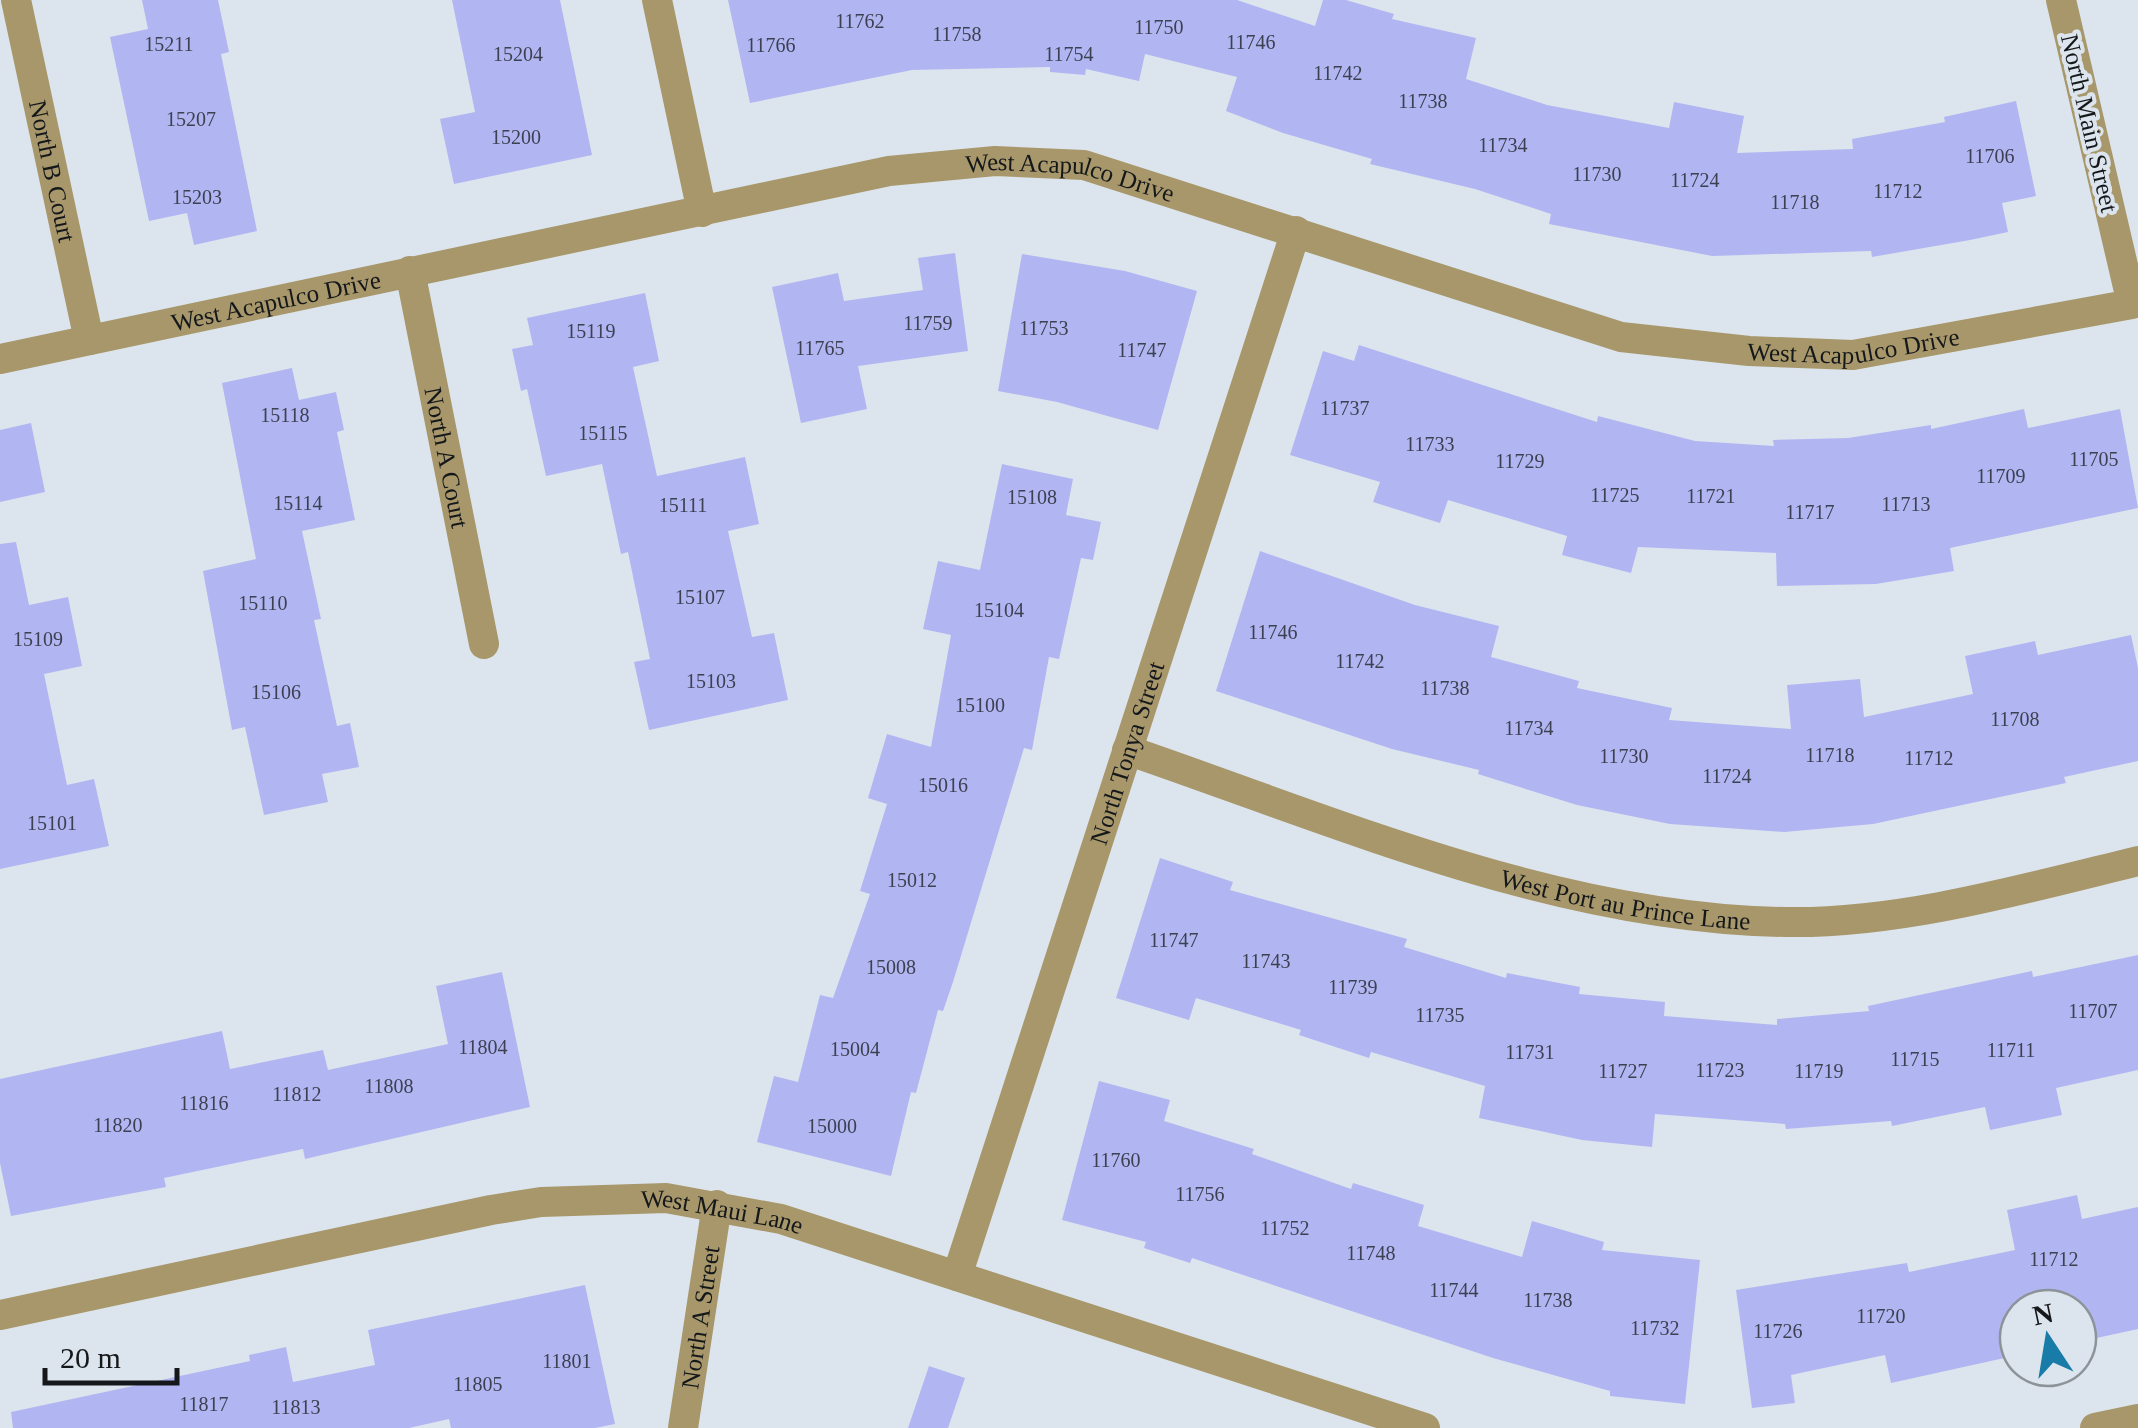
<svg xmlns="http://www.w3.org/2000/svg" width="2138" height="1428" viewBox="0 0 2138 1428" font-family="'Times New Roman',serif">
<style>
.building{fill:#b1b6f2}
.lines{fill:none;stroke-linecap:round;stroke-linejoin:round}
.street{stroke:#a7976a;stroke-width:30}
.labels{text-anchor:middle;stroke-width:8;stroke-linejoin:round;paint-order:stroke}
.number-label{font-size:20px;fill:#3c4051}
.street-label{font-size:25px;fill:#15181b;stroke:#dce5ed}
</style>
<rect width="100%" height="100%" fill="#dce5ed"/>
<path class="building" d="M 142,0 L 218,0 L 229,52 L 221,54 L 257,231 L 194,245 L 187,213 L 149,221 L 110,37 L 148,29 Z
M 452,0 L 560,0 L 592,155 L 454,184 L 440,119 L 475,112 Z
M 728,0 L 1237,0 L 1315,26 L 1323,0 L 1346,0 L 1394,14 L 1392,19 L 1476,38 L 1466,79 L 1547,105 L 1669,128 L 1674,102 L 1744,116 L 1737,153 L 1853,149 L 1852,139 L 1945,122 L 1944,117 L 2016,101 L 2036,196 L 2002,203 L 2008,232 L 1970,240 L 1872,257 L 1871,251 L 1712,256 L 1549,224 L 1551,214 L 1475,189 L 1370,164 L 1372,159 L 1283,133 L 1226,111 L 1237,77 L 1145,54 L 1139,81 L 1086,69 L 1085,75 L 1050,72 L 1050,67 L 912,70 L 750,103 Z
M 955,253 L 968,351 L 858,366 L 867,409 L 801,423 L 772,287 L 838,273 L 844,301 L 923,290 L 918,258 Z
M 1022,254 L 1125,271 L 1197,291 L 1158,430 L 1057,402 L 998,391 Z
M 645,293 L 659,361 L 633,367 L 657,476 L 745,457 L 759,524 L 728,531 L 752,637 L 774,633 L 788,700 L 649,730 L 634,662 L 650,659 L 628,552 L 621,554 L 602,464 L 546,476 L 527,389 L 521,391 L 512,349 L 533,345 L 527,318 Z
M 1359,345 L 1597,422 L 1598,416 L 1695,441 L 1774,446 L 1773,440 L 1848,438 L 1931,425 L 1931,429 L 2024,409 L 2028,428 L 2120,409 L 2138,508 L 1950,548 L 1954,571 L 1876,584 L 1777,586 L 1776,553 L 1638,547 L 1631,573 L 1562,555 L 1567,536 L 1448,500 L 1440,523 L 1373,502 L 1380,482 L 1290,455 L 1323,351 L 1354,361 Z
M 292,368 L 299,400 L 336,392 L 344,430 L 337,432 L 355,520 L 302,531 L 321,619 L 314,620 L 337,726 L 350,723 L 359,767 L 322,774 L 328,802 L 264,815 L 245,727 L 232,730 L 203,571 L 256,559 L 222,383 Z
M 31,423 L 45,492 L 0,502 L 0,430 Z
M 1002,464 L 1073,479 L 1066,515 L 1101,522 L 1093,560 L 1081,558 L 1059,659 L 1049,657 L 1032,750 L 1024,748 L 953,982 L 943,1011 L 938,1010 L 916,1093 L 911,1092 L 891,1176 L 757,1142 L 774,1076 L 798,1082 L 820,995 L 833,998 L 870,894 L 860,891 L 887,804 L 868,798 L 887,734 L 931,747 L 951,635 L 923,629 L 938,561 L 980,570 Z
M 16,542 L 29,605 L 68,597 L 82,666 L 44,674 L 67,785 L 94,779 L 109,846 L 0,869 L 0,544 Z
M 1260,551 L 1415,605 L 1499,626 L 1491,657 L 1579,681 L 1577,688 L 1672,708 L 1669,720 L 1791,729 L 1787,685 L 1860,679 L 1864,717 L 1973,694 L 1965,656 L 2035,641 L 2038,655 L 2131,635 L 2138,668 L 2138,761 L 2064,777 L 2066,783 L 1873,824 L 1784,832 L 1670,824 L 1577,805 L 1478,774 L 1479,770 L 1392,749 L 1216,691 Z
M 1160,858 L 1233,882 L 1230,890 L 1407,939 L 1404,947 L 1506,978 L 1507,973 L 1580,987 L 1579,994 L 1665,1002 L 1664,1016 L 1777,1025 L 1777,1019 L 1869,1011 L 1868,1006 L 2032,971 L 2033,977 L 2138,955 L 2138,1070 L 2056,1088 L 2062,1115 L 1990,1130 L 1985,1107 L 1892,1126 L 1891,1121 L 1786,1129 L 1785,1124 L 1655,1114 L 1652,1147 L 1582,1140 L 1479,1118 L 1485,1086 L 1371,1052 L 1369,1058 L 1299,1035 L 1301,1030 L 1196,998 L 1189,1020 L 1116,998 Z
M 502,972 L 530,1107 L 305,1159 L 303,1149 L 164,1178 L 166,1187 L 11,1216 L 0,1163 L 0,1079 L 222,1031 L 230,1069 L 323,1050 L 328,1070 L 448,1044 L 436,986 Z
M 1099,1081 L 1170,1100 L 1164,1121 L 1254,1149 L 1252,1154 L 1351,1189 L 1353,1183 L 1424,1205 L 1418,1226 L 1522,1257 L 1532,1221 L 1604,1242 L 1602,1250 L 1700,1260 L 1685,1404 L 1610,1396 L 1610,1391 L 1493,1358 L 1192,1258 L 1190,1263 L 1144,1248 L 1146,1242 L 1062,1220 Z
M 2077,1195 L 2082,1219 L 2138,1207 L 2138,1329 L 2078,1342 L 2078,1308 L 2018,1308 L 2018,1355 L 1891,1383 L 1885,1355 L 1791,1375 L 1795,1403 L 1752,1408 L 1736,1290 L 1907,1263 L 1909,1272 L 2015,1250 L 2007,1210 Z
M 585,1285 L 615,1424 L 595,1428 L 451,1428 L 449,1419 L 409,1428 L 13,1428 L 11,1412 L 250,1361 L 249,1355 L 286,1347 L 293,1382 L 375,1365 L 368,1330 Z
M 929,1366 L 965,1378 L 948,1428 L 908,1428 Z"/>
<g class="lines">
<g class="street">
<path id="s1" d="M 16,0 L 89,340"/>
<path d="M 657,0 L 702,212"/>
<path id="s2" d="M 410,271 L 484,644"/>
<path id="s3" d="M 0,359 L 889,171 L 995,161 L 1084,165 L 1621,337 L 1749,351 L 1853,355 L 2132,304 L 2061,0"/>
<path id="s4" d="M 1127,750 C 1340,823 1559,919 1786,922 C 1901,924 2027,888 2138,861"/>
<path id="s5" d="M 957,1276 L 1296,231"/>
<path id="s6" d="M 0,1315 L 491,1210 L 541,1202 L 666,1198 L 781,1219 L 1425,1428"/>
<path id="s7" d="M 683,1428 L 717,1205"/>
<path d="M 2095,1428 L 2138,1419"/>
</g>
</g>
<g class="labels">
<g class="number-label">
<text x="860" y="28">11762</text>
<text x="1159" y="34">11750</text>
<text x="957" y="41">11758</text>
<text x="1251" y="49">11746</text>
<text x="169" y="51">15211</text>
<text x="771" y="52">11766</text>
<text x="518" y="61">15204</text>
<text x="1069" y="61">11754</text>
<text x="1338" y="80">11742</text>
<text x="1423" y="108">11738</text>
<text x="191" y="126">15207</text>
<text x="516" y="144">15200</text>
<text x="1503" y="152">11734</text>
<text x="1990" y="163">11706</text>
<text x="1597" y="181">11730</text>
<text x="1695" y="187">11724</text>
<text x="1898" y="198">11712</text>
<text x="197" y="204">15203</text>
<text x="1795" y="209">11718</text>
<text x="928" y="330">11759</text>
<text x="1044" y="335">11753</text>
<text x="591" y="338">15119</text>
<text x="820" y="355">11765</text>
<text x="1142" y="357">11747</text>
<text x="1345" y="415">11737</text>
<text x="285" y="422">15118</text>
<text x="603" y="440">15115</text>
<text x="1430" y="451">11733</text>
<text x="2094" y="466">11705</text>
<text x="1520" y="468">11729</text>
<text x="2001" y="483">11709</text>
<text x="1615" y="502">11725</text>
<text x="1711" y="503">11721</text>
<text x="1032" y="504">15108</text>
<text x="298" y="510">15114</text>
<text x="1906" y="511">11713</text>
<text x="683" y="512">15111</text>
<text x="1810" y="519">11717</text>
<text x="700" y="604">15107</text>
<text x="263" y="610">15110</text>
<text x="999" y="617">15104</text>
<text x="1273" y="639">11746</text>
<text x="38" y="646">15109</text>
<text x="1360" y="668">11742</text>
<text x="711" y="688">15103</text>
<text x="1445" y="695">11738</text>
<text x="276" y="699">15106</text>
<text x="980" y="712">15100</text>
<text x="2015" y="726">11708</text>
<text x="1529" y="735">11734</text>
<text x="1830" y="762">11718</text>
<text x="1624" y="763">11730</text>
<text x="1929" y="765">11712</text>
<text x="1727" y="783">11724</text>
<text x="943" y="792">15016</text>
<text x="52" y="830">15101</text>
<text x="912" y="887">15012</text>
<text x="1174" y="947">11747</text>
<text x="1266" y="968">11743</text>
<text x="891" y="974">15008</text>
<text x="1353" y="994">11739</text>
<text x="2093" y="1018">11707</text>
<text x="1440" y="1022">11735</text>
<text x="483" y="1054">11804</text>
<text x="855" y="1056">15004</text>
<text x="2011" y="1057">11711</text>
<text x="1530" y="1059">11731</text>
<text x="1915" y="1066">11715</text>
<text x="1720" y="1077">11723</text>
<text x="1623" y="1078">11727</text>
<text x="1819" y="1078">11719</text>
<text x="389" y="1093">11808</text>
<text x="297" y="1101">11812</text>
<text x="204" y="1110">11816</text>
<text x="118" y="1132">11820</text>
<text x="832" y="1133">15000</text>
<text x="1116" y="1167">11760</text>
<text x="1200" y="1201">11756</text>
<text x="1285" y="1235">11752</text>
<text x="1371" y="1260">11748</text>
<text x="2054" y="1266">11712</text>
<text x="1454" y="1297">11744</text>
<text x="1548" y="1307">11738</text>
<text x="1881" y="1323">11720</text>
<text x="1655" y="1335">11732</text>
<text x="1778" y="1338">11726</text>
<text x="567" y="1368">11801</text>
<text x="478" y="1391">11805</text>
<text x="204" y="1411">11817</text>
<text x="296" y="1414">11813</text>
</g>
<g class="street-label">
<text transform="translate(2090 123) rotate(77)" y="9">North Main Street</text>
<text dy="9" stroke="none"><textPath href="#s1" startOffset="175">North B Court</textPath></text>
<text dy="9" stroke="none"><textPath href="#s3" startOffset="1092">West Acapulco Drive</textPath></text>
<text dy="9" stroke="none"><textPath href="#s3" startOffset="282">West Acapulco Drive</textPath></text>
<text dy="9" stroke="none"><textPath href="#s3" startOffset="1902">West Acapulco Drive</textPath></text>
<text dy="9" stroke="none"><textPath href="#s2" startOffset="190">North A Court</textPath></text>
<text dy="9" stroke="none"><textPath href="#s5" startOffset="550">North Tonya Street</textPath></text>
<text dy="9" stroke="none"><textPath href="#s4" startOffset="522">West Port au Prince Lane</textPath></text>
<text dy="9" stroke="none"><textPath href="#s6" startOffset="735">West Maui Lane</textPath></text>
<text dy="9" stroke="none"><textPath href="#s7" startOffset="112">North A Street</textPath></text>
</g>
</g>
<g transform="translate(2048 1338) rotate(348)"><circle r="48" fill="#dce5ed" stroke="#8c9399" stroke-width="2.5"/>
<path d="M0-8L18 38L0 25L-18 38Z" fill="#197ba7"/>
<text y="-15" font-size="28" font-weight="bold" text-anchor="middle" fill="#15181b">N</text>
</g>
<path d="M45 1368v15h132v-15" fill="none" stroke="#15181b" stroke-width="5"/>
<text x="60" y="1368" font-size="30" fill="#15181b" stroke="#dce5ed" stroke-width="8" paint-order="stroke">20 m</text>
</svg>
